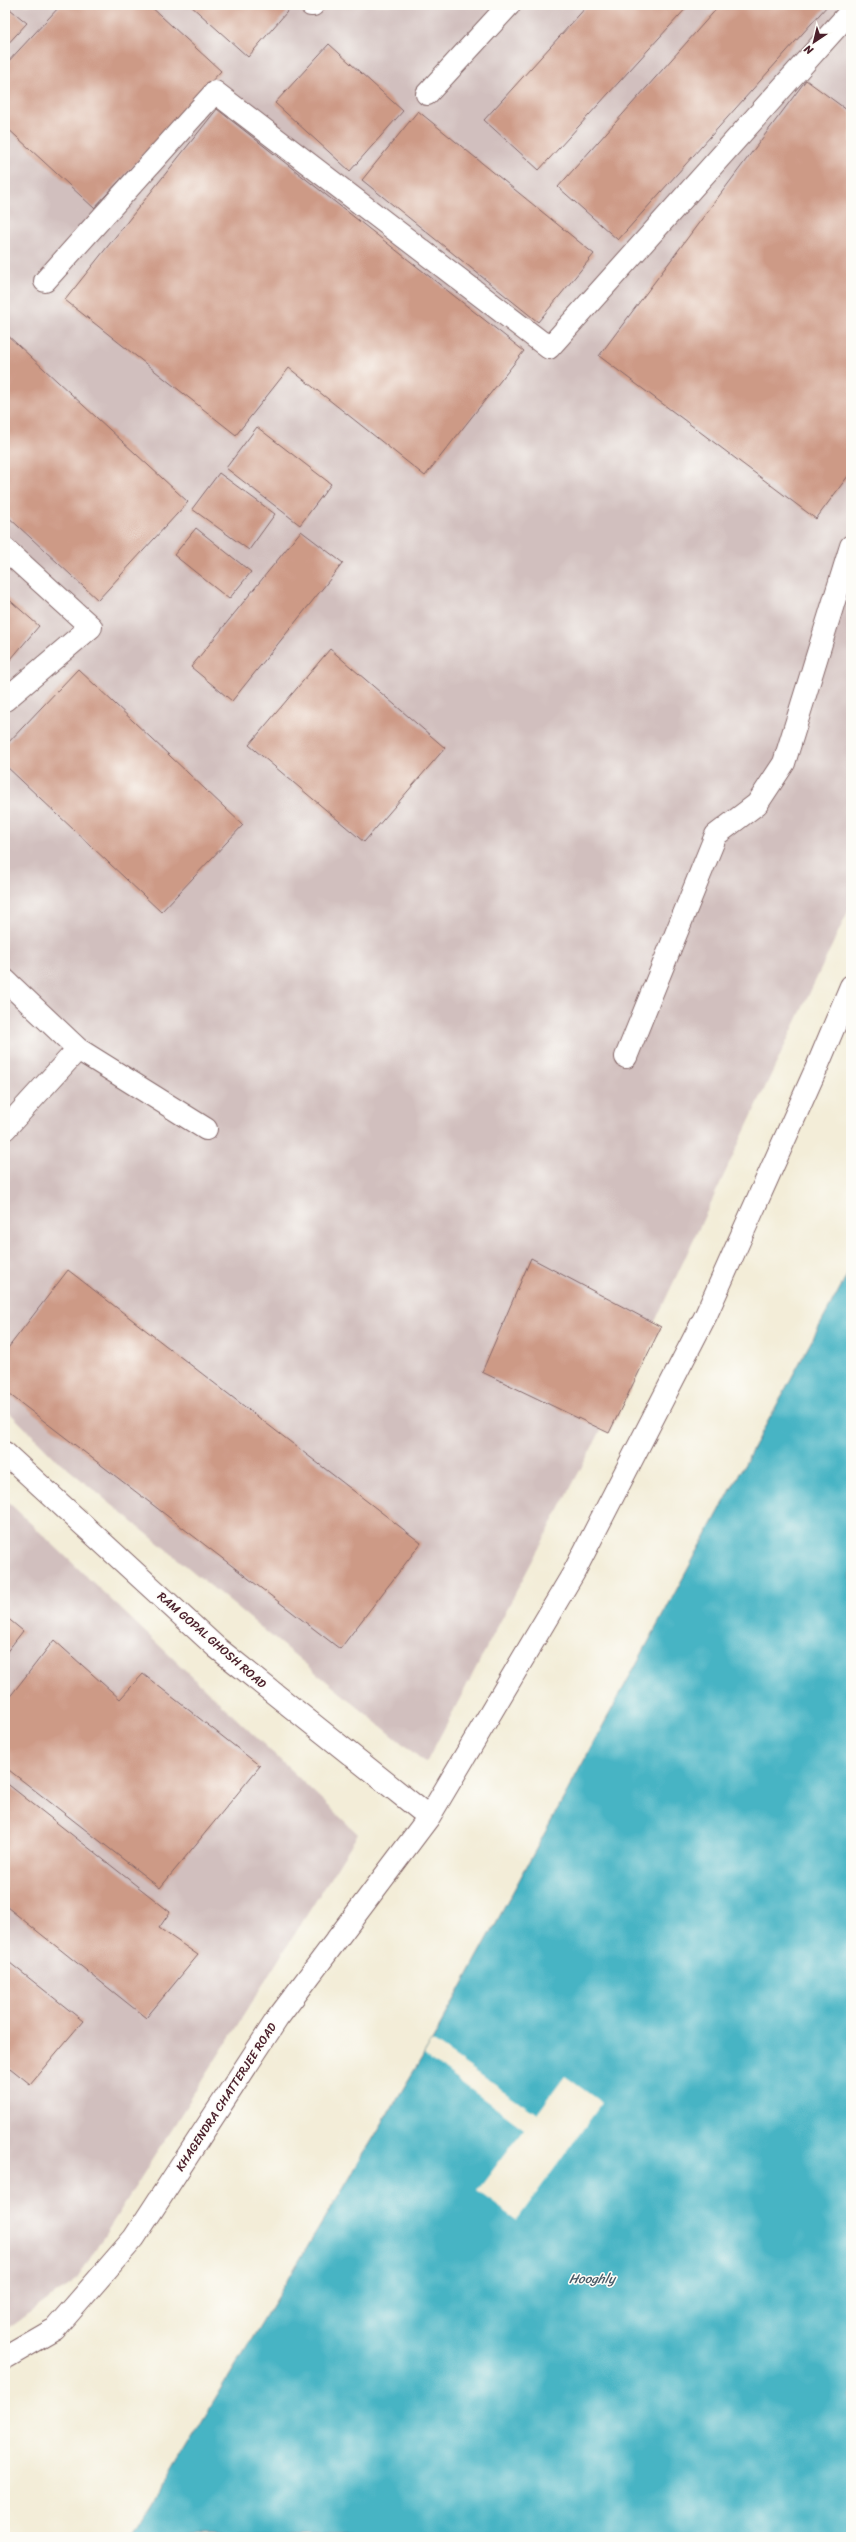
<svg xmlns="http://www.w3.org/2000/svg" width="856" height="2542" viewBox="0 0 856 2542" font-family="Sriracha,sans-serif">
<style>
.industrial{fill:#d1bfbe}
.water{fill:#47b4c4;stroke:#486a78}
.pier{fill:#f3edd8}
.building{fill:#cd9a86}
.lines{fill:none;stroke-linecap:round;stroke-linejoin:round}
.minor-casing{stroke:#856768;stroke-width:24}
.minor{stroke:#fff;stroke-width:22}
.labels{text-anchor:middle;stroke-width:3;stroke-linejoin:round;paint-order:stroke}
.street-label{font-size:12px;fill:#4a1f2b;stroke:#fdfcf7}
.water-label{font-size:13px;font-style:italic;fill:#495b68;stroke:#fdfcf7}
</style>
<rect width="100%" height="100%" fill="#fdfcf7"/>
<filter id="ink" filterUnits="userSpaceOnUse"><feTurbulence type="fractalNoise" baseFrequency=".025" numOctaves="2"/><feDisplacementMap in="SourceGraphic" scale="8" xChannelSelector="R" yChannelSelector="G"/><feConvolveMatrix kernelMatrix="1 2 1 2 8 2 1 2 1" color-interpolation-filters="sRGB"/></filter>
<filter id="wash" filterUnits="userSpaceOnUse"><feTurbulence type="fractalNoise" baseFrequency=".012" numOctaves="4" result="noise"/><feDisplacementMap in="SourceGraphic" scale="16" xChannelSelector="R" yChannelSelector="G"/><feGaussianBlur stdDeviation="0.9" result="paint"/><feColorMatrix in="noise" values="0 0 0 0 0 0 0 0 0 0 0 0 0 0 0 0 0 1.4 0 .05"/><feComposite in="paint" operator="in"/></filter>
<g filter="url(#wash)">
<rect width="100%" height="100%" fill="#f3edd8"/>
<path class="industrial" d="M 5,5 L 849,5 L 851,8 L 851,905 L 629,1377 L 426,1763 L 56,1459 L 5,1408 Z
M 5,1499 L 358,1834 L 77,2279 L 5,2330 Z"/>
<path class="water" d="M 851,1268 L 851,2537 L 132,2537 L 432,2041 Z"/>
<path class="pier" d="M 432,2041 L 537,2114 L 565,2076 L 602,2103 L 517,2220 L 477,2191 L 524,2129 L 424,2055 Z"/>
<g id="blocks">
<path class="building" d="M 5,5 L 27,23 L 5,47 Z
M 61,5 L 149,5 L 221,71 L 94,208 L 5,126 L 5,65 Z
M 190,5 L 291,5 L 292,6 L 248,57 Z
M 588,5 L 689,5 L 539,170 L 484,120 Z
M 720,5 L 828,5 L 618,240 L 558,187 Z
M 329,44 L 403,111 L 350,171 L 275,103 Z
M 806,80 L 851,113 L 851,472 L 816,519 L 599,356 Z
M 217,109 L 524,351 L 425,476 L 289,368 L 236,435 L 65,300 Z
M 418,111 L 594,254 L 538,322 L 362,180 Z
M 5,333 L 188,502 L 98,600 L 5,514 Z
M 257,427 L 331,484 L 300,525 L 226,468 Z
M 219,473 L 275,514 L 249,550 L 192,509 Z
M 196,528 L 251,572 L 229,599 L 174,555 Z
M 301,531 L 343,563 L 232,701 L 191,667 Z
M 5,596 L 39,626 L 5,666 Z
M 330,649 L 445,748 L 364,842 L 249,745 Z
M 78,669 L 243,825 L 161,912 L 5,765 L 5,746 Z
M 531,1258 L 661,1327 L 609,1433 L 482,1372 Z
M 68,1270 L 421,1543 L 340,1649 L 5,1391 L 5,1352 Z
M 5,1616 L 23,1631 L 5,1654 Z
M 54,1640 L 120,1699 L 143,1674 L 260,1766 L 160,1888 L 5,1767 L 5,1703 Z
M 5,1782 L 170,1912 L 159,1928 L 198,1955 L 146,2018 L 7,1907 L 5,1909 Z
M 5,1959 L 83,2021 L 30,2084 L 5,2064 Z"/>
</g>
</g>
<g filter="url(#ink)">
<use href="#blocks" fill-opacity="0" stroke="#856768" stroke-width="1"/>
<g class="lines">
<defs>
<path id="minor" d="M 311,5 L 313,5
M 427,94 L 509,5
M 45,281 L 215,92 L 549,348 L 851,11
M 5,549 L 91,627 L 5,700
M 5,980 L 78,1049 L 206,1129
M 626,1057 L 716,835 L 757,804 L 784,763 L 851,546
M 5,1129 L 78,1049
M 5,1453 L 216,1647 L 429,1817
M 5,2358 L 55,2329 L 134,2238 L 277,2019 L 429,1817 L 573,1574 L 706,1315 L 817,1067 L 851,986"/>
</defs>
<use href="#minor" class="minor-casing"/>
<use href="#minor" class="minor"/>
</g>
</g>
<g class="labels">
<g class="street-label">
<text transform="translate(212 1640) rotate(41)" y="4">RAM GOPAL GHOSH ROAD</text>
<text transform="translate(226 2097) rotate(-57)" y="4">KHAGENDRA CHATTERJEE ROAD</text>
</g>
<g class="water-label">
<text x="592" y="2283">Hooghly</text>
</g>
</g>
<rect width="856" height="2542" fill="none" stroke="#fdfcf7" stroke-width="20"/>
<g transform="translate(814 42) rotate(215)" stroke="#fdfcf7" stroke-width="3" paint-order="stroke">
<path d="M0-3L7 15L0 10L-7 15Z" fill="#4a1f2b"/>
<text y="-6" font-size="11" font-weight="bold" text-anchor="middle" fill="#4a1f2b">N</text>
</g>
</svg>
